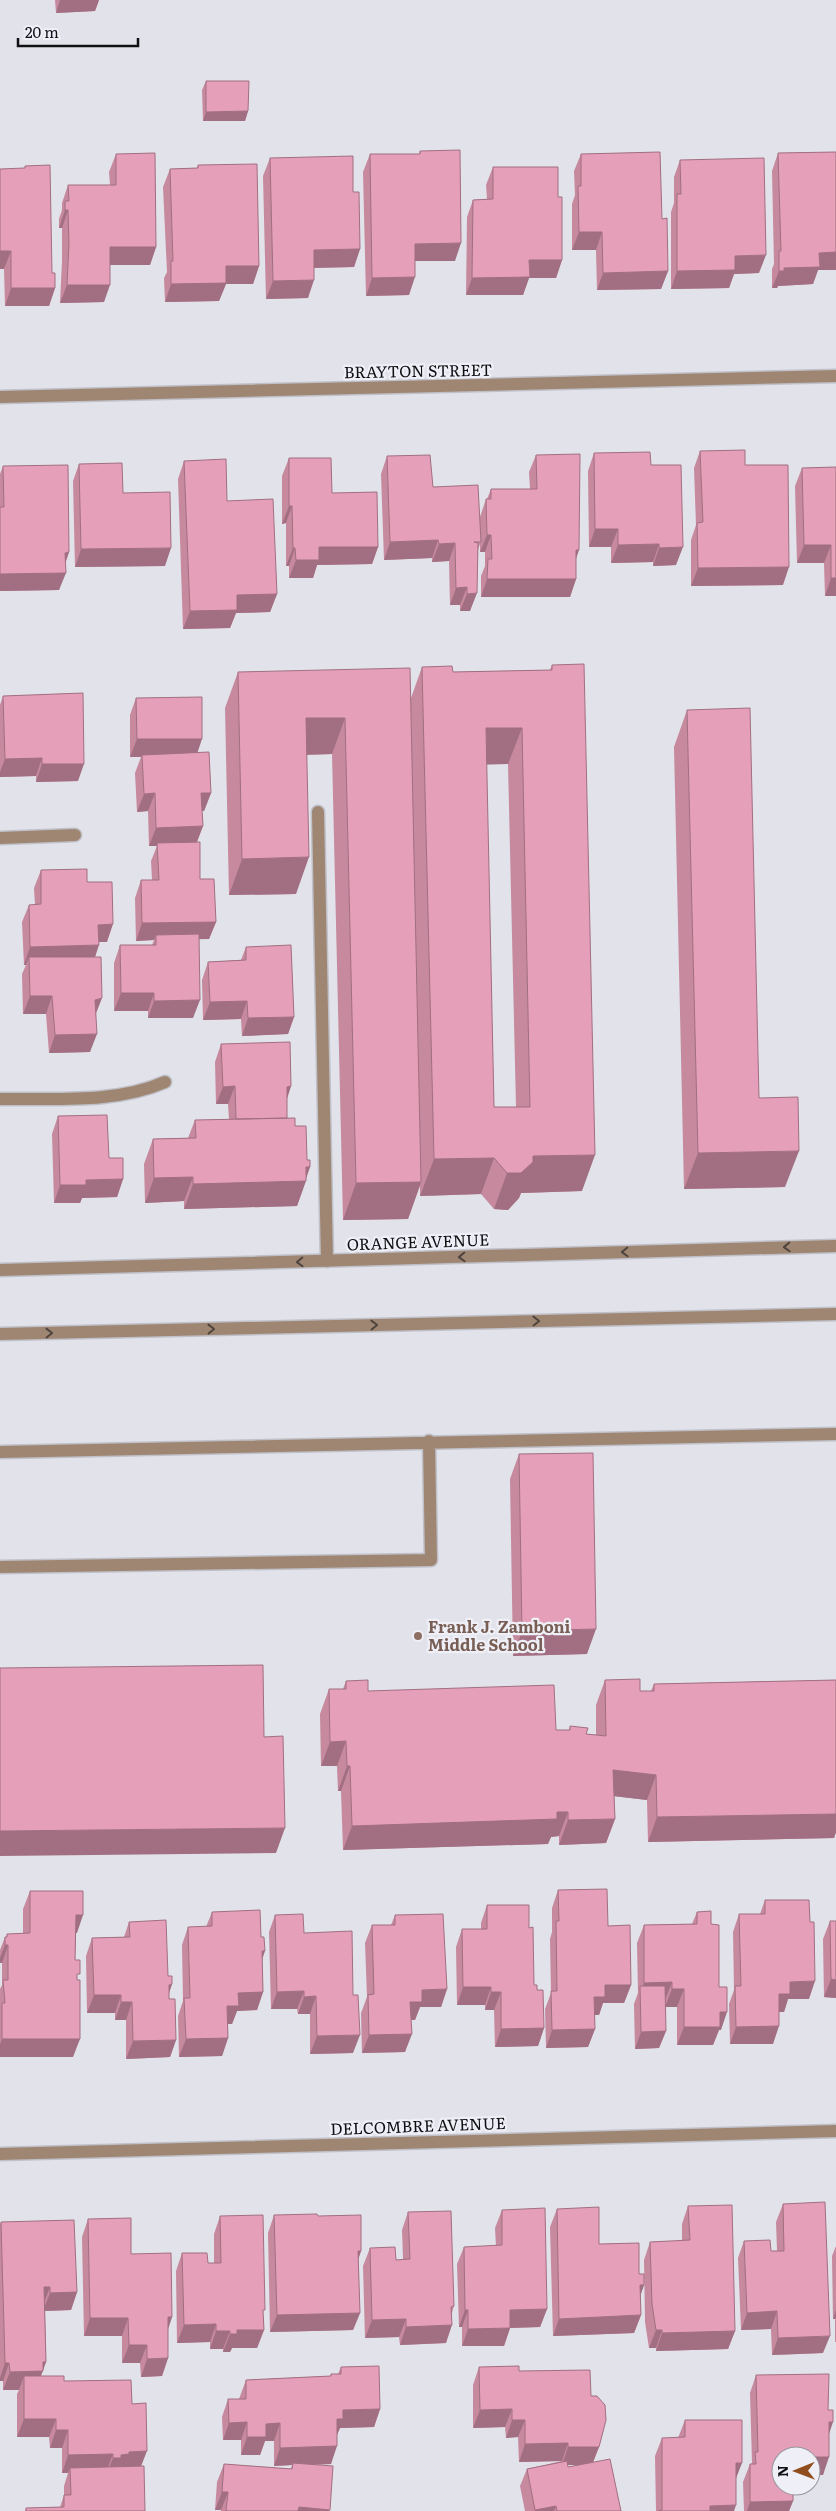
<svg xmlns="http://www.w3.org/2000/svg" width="836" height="2511" viewBox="0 0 836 2511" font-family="Literata,serif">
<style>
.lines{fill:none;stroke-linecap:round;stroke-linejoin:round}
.service-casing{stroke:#c0c0c8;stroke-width:15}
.minor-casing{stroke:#c0c0c8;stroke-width:15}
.tertiary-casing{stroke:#c0c0c8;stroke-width:15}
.service{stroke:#9e8673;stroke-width:12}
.minor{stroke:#9e8673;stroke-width:12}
.tertiary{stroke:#9e8673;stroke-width:12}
.wall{fill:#c6899e;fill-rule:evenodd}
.shaded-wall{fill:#a16f81}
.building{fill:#e69fb8;stroke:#a16f81;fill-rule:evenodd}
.oneway{stroke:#50453e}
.education-dot{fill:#8d6e63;stroke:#eff0f7;stroke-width:2}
.labels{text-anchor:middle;stroke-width:4.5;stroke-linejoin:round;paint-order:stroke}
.street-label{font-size:16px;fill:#101013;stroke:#eff0f7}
.education-label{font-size:16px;font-weight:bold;fill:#785e54;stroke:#eff0f7;text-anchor:start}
</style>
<rect width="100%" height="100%" fill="#e2e2ea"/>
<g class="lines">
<defs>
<path id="service" d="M 318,812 L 327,1261
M 0,1452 L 836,1434
M 0,1567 L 431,1560 L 429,1441"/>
<path id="minor" d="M 0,397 L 836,376
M 0,838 L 75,835
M 0,1099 C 54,1098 115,1104 165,1082
M 0,2154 L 836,2131"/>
<path id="tertiary" d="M 0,1270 L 836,1246
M 0,1334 L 836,1314"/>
</defs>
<use href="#service" class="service-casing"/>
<use href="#minor" class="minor-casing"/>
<use href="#tertiary" class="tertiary-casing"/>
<use href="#service" class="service"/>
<use href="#minor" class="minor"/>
<use href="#tertiary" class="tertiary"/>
</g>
<path class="wall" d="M 55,0 L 99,0 L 95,11 L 56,13 Z
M 206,81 L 248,111 L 245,121 L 203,121 L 202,90 Z
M 420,151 L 455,261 L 415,261 L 409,295 L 366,296 L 363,172 L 370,154 L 419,154 Z
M 836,152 L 836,270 L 818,270 L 813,284 L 778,286 L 777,288 L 772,288 L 772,269 L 774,264 L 772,171 L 778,153 Z
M 116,154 L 156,247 L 150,265 L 110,265 L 104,302 L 60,303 L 62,261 L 62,228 L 59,228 L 59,219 L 62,210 L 62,203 L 68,185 L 110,185 L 109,172 Z
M 581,154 L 662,219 L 668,271 L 661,289 L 597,290 L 596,250 L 572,250 L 572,204 L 575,195 L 574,171 Z
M 270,158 L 353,192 L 360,249 L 354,267 L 314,268 L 308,298 L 266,299 L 263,176 Z
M 680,160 L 759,273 L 734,274 L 729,288 L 671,289 L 671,212 L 674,203 L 674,177 Z
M 198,165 L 259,266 L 253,284 L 226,284 L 219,301 L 165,302 L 164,278 L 167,272 L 163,187 L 170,169 L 197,168 Z
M 25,166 L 55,288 L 49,306 L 5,306 L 4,269 Z
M 493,167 L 558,197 L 562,260 L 556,278 L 529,278 L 523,295 L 466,295 L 467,217 L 473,200 L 487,199 L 486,185 Z
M 700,451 L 783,585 L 691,586 L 691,540 L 696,525 L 694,468 Z
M 594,453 L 651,465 L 676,565 L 653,566 L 653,562 L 611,563 L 611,547 L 589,547 L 588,471 Z
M 536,455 L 576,559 L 576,579 L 570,597 L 481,597 L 481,576 L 485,566 L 485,552 L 480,552 L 480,544 L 478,550 L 470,611 L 460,611 L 460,605 L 450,605 L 449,561 L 432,562 L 432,558 L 384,560 L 381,474 L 387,456 L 433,487 L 480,517 L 486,499 L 487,499 L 491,489 L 530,489 L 529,472 Z
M 289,458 L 332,493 L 378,547 L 372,564 L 317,565 L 313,578 L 289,578 L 289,566 L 286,566 L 286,523 L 282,524 L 282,476 Z
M 184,461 L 227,501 L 277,594 L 270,612 L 236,613 L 230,628 L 183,629 L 178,479 Z
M 79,464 L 123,493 L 165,566 L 75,567 L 73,481 Z
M 3,466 L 69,552 L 65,564 L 59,590 L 0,591 L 0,474 Z
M 836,467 L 836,596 L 825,596 L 824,563 L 797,563 L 795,486 L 802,468 Z
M 552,665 L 582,1191 L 521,1193 L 519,1198 L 508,1210 L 494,1209 L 481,1194 L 420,1196 L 420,1186 L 408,1219 L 343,1220 L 332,754 L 307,755 L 296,894 L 229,895 L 225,708 L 238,672 L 411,698 L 422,667 L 453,672 L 550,670 ZM 486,764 L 508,764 L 516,1107 L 494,1107 Z
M 3,696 L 78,781 L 36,782 L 36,776 L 0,777 L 0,705 Z
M 136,698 L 197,753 L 211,793 L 204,811 L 202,811 L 203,826 L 197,842 L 200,879 L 216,922 L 209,939 L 199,939 L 193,1018 L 148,1018 L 148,1011 L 114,1011 L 114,963 L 120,945 L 152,945 L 154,940 L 136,941 L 135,898 L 141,880 L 152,880 L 151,861 L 157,846 L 149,846 L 148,811 L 137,812 L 135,773 L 141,757 L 130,757 L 130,715 Z
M 687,710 L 759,1098 L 785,1187 L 684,1189 L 674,747 Z
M 41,870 L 87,882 L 107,942 L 99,942 L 95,957 L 96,1014 L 90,1052 L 49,1053 L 46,1014 L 23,1014 L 22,974 L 26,965 L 24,965 L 22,922 L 29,905 L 35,905 L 34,888 Z
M 246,947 L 294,1017 L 288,1034 L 242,1036 L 241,1019 L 203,1020 L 202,980 L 208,962 L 241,960 Z
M 221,1044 L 291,1086 L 287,1099 L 287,1118 L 295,1126 L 310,1167 L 297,1206 L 184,1209 L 184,1201 L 145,1203 L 144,1164 L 153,1139 L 188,1138 L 195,1120 L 229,1120 L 228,1104 L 216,1104 L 215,1062 Z
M 58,1116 L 109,1158 L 123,1179 L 117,1197 L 82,1198 L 80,1203 L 54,1203 L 52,1134 Z
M 519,1454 L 587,1654 L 513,1656 L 510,1479 Z
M 605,1680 L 640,1691 L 651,1691 L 654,1684 L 836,1680 L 836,1832 L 834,1838 L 648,1842 L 647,1800 L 614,1796 L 615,1819 L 606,1843 L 559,1845 L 559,1836 L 551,1837 L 548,1844 L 343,1850 L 341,1791 L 338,1791 L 337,1766 L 321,1766 L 320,1714 L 329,1689 L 343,1689 L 346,1681 L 368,1691 L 556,1730 L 569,1730 L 570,1726 L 586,1734 L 596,1735 L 596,1705 Z
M 558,1890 L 608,1926 L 631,1985 L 624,2003 L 603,2003 L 599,2015 L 595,2015 L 595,2029 L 588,2047 L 546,2048 L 545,2009 L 551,1993 L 550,1939 L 552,1932 L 552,1908 Z
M 30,1891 L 77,1933 L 76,1933 L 75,1960 L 77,1980 L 73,2057 L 0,2057 L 0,1989 L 2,1985 L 2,1963 L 0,1963 L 0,1950 L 5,1937 L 6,1937 L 7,1934 L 23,1934 L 23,1909 Z
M 765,1900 L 809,1999 L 788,1999 L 784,2012 L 779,2012 L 773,2044 L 730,2044 L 729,2004 L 734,1990 L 733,1932 L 739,1914 L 760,1914 Z
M 487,1905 L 529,1928 L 534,1985 L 537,1990 L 544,2028 L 538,2046 L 495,2047 L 494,2010 L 485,2010 L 485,2005 L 457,2005 L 456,1947 L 462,1929 L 481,1929 L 481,1923 Z
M 212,1912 L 262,1959 L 263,1992 L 257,2010 L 237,2011 L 232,2024 L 228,2024 L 228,2038 L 222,2056 L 179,2057 L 178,2016 L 183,2001 L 182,1945 L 188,1927 L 206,1927 Z
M 697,1912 L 711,1924 L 721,2030 L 719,2030 L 713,2045 L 677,2045 L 677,2007 L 665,2007 L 666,2031 L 659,2048 L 635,2049 L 634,2004 L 638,1993 L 637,1943 L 644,1925 L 692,1924 Z
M 275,1915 L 304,1933 L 353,2053 L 310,2054 L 310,2014 L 298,2014 L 297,2009 L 271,2009 L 269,1932 Z
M 395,1915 L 447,1989 L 441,2007 L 420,2007 L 415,2020 L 411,2020 L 405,2052 L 362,2053 L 361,2013 L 367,1997 L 365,1943 L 372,1925 L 391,1925 Z
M 830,1921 L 836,1921 L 836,1998 L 824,1997 L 823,1939 Z
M 129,1922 L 168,1976 L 172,1984 L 169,1993 L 169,1999 L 176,2040 L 170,2057 L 126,2059 L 126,2020 L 115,2020 L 115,2013 L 87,2013 L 86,1956 L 92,1938 L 124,1937 Z
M 783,2204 L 823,2353 L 772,2355 L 771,2329 L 741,2330 L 738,2258 L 744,2241 L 771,2251 L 777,2251 L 776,2222 Z
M 688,2206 L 735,2331 L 728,2349 L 656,2351 L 656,2348 L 649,2348 L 645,2322 L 644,2260 L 650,2242 L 682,2241 L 682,2224 Z
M 557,2209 L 599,2244 L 639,2274 L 644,2285 L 640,2295 L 641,2315 L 634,2333 L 553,2336 L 550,2227 Z
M 502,2210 L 547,2309 L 540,2327 L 510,2328 L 504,2346 L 462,2346 L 462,2327 L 459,2327 L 457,2264 L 464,2247 L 496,2246 L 495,2228 Z
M 408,2212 L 454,2306 L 452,2313 L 446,2343 L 400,2345 L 399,2337 L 365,2338 L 363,2266 L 370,2248 L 396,2260 L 403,2259 L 402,2230 Z
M 274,2215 L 318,2216 L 361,2251 L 358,2260 L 360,2313 L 353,2330 L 270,2332 L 268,2233 Z
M 220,2216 L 263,2315 L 264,2330 L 257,2348 L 232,2348 L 230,2352 L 223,2352 L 223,2349 L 210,2349 L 210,2342 L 177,2343 L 176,2271 L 182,2253 L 208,2263 L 214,2263 L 214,2234 Z
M 88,2219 L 131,2254 L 172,2317 L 168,2329 L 168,2358 L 162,2376 L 141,2377 L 140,2363 L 122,2363 L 122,2336 L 84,2336 L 82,2237 Z
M 1,2222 L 77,2292 L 71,2310 L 45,2311 L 46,2362 L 41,2376 L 64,2381 L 132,2404 L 141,2466 L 145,2511 L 25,2511 L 26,2508 L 60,2507 L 64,2495 L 64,2486 L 68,2473 L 62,2473 L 62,2448 L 50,2448 L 49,2437 L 17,2437 L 17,2394 L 19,2390 L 3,2390 L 3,2381 L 0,2381 L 0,2224 Z
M 836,2246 L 836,2342 L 835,2342 L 835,2319 L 833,2319 L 832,2256 Z
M 341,2367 L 380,2409 L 374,2427 L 340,2428 L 337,2435 L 331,2464 L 311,2465 L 329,2511 L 221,2511 L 221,2510 L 215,2510 L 217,2482 L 224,2464 L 291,2469 L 292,2465 L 274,2466 L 274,2441 L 265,2441 L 260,2455 L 241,2455 L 241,2440 L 223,2440 L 222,2417 L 228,2399 L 239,2399 L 246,2380 L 330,2376 L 331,2374 L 338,2374 Z
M 479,2367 L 519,2371 L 591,2396 L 599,2447 L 593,2462 L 621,2511 L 525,2511 L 520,2486 L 527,2469 L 562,2461 L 519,2462 L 518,2437 L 506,2438 L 505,2427 L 473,2428 L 473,2385 ZM 568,2465 L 581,2465 L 568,2467 Z
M 756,2375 L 828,2410 L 829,2434 L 823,2475 L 781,2456 L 793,2501 L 789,2511 L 744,2511 L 743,2482 L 750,2464 L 751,2464 L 752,2463 L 750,2393 Z
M 685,2420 L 736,2479 L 734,2511 L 656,2511 L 655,2456 L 662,2438 L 678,2438 Z"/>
<path class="shaded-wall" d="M 60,0 L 99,0 L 95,11 L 56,13 Z
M 248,111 L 245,121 L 203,121 L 206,112 Z
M 65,210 L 68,210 L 62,228 L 59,228 Z
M 579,232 L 602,232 L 596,250 L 572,250 Z
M 461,243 L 455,261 L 408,261 L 415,244 Z
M 110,247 L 156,247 L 150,265 L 104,265 Z
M 360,249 L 354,267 L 307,268 L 314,250 Z
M 0,251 L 11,251 L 4,269 L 0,269 Z
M 836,252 L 836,270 L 818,270 L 813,284 L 778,286 L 777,288 L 772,288 L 779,271 L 784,268 L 819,253 Z
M 766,255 L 759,273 L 734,274 L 729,288 L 671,289 L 677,271 L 735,256 Z
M 529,260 L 562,260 L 556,278 L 529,278 L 523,295 L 466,295 L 472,278 Z
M 226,266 L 259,266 L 253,284 L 226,284 L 219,301 L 165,302 L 171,284 Z
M 668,271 L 661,289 L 597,290 L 603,273 Z
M 415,277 L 409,295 L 366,296 L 372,278 Z
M 314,280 L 308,298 L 266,299 L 273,281 Z
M 67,285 L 110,285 L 104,302 L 60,303 Z
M 11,288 L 55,288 L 49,306 L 5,306 Z
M 289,506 L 292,506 L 286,523 L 282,524 Z
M 595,529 L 618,529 L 611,547 L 589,547 Z
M 487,535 L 491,535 L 485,552 L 480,552 Z
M 438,540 L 432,558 L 384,560 L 390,542 Z
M 455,543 L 449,561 L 432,562 L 439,544 Z
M 659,544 L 653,562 L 611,563 L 618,545 Z
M 804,545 L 831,545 L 824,563 L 797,563 Z
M 319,547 L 378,547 L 372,564 L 317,565 L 313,578 L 289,578 L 296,560 Z
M 683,547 L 676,565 L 653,566 L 659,548 Z
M 171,548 L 165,566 L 75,567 L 81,549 Z
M 293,548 L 295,548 L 289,566 L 286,566 Z
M 576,550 L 579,550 L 573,568 Z
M 69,552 L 63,570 L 65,553 Z
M 789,567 L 783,585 L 691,586 L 698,568 Z
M 66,573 L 59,590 L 0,591 L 0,574 Z
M 831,578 L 836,578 L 836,596 L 825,596 Z
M 487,579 L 576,579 L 570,597 L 481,597 Z
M 467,587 L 460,605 L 450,605 L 456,588 Z
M 477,593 L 470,611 L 460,611 L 467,594 Z
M 277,594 L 270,612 L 236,613 L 230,628 L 183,629 L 190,611 L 237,595 Z
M 306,718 L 345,718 L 332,754 L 293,755 Z
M 486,728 L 522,728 L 508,764 L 472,765 Z
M 137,739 L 202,739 L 196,757 L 142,755 L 141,757 L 130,757 Z
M 42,758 L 36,776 L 0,777 L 0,772 L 5,759 Z
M 42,764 L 84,764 L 78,781 L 36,782 Z
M 155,793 L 148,811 L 137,812 L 144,794 Z
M 201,793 L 211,793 L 204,811 L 194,811 Z
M 203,826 L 196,844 L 157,843 L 157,846 L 149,846 L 156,828 Z
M 309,857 L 296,894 L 229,895 L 242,859 Z
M 216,922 L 209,939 L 156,940 L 156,935 L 154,940 L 136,941 L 142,923 Z
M 113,924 L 107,942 L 91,942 L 98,925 Z
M 99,945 L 93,963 L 29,957 L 26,965 L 24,965 L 30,947 Z
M 121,993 L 154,993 L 148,1011 L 114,1011 Z
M 30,996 L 52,996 L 46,1014 L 23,1014 Z
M 102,998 L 95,1016 L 95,1000 Z
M 200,1000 L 193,1018 L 148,1018 L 154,1001 Z
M 247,1001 L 241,1019 L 203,1020 L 210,1002 Z
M 294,1017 L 288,1034 L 242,1036 L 248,1018 Z
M 97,1034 L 90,1052 L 49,1053 L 55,1035 Z
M 235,1086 L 228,1104 L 216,1104 L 223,1087 Z
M 291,1086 L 285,1104 L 287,1087 Z
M 799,1151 L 785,1187 L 684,1189 L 698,1153 Z
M 595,1155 L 582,1191 L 521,1193 L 519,1198 L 508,1210 L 494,1209 L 507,1173 L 533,1156 Z
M 494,1158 L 481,1194 L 420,1196 L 434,1159 Z
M 306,1167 L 310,1167 L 305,1181 L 306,1181 L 297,1206 L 184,1209 L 193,1184 Z
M 193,1177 L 184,1201 L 145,1203 L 154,1178 Z
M 123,1179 L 117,1197 L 82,1198 L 80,1203 L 54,1203 L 60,1185 L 86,1180 Z
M 421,1182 L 408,1219 L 343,1220 L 356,1183 Z
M 596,1629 L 587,1654 L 513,1656 L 522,1631 Z
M 346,1741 L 337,1766 L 321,1766 L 330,1742 Z
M 347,1766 L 350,1766 L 341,1791 L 338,1791 Z
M 613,1770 L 656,1775 L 647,1800 L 604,1795 Z
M 557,1812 L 568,1812 L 559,1836 L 551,1837 L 548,1844 L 343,1850 L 352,1826 Z
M 836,1814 L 836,1832 L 834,1838 L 648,1842 L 657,1817 Z
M 615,1819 L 606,1843 L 559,1845 L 568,1820 Z
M 285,1828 L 276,1853 L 0,1856 L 0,1831 Z
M 76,1915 L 83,1915 L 77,1933 L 69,1933 Z
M 5,1945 L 8,1945 L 2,1963 L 0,1963 L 0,1958 Z
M 262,1951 L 265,1951 L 259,1969 Z
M 831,1979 L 836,1980 L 836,1998 L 824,1997 Z
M 815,1981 L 809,1999 L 788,1999 L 784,2012 L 772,2012 L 779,1994 L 790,1982 Z
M 672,1982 L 665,2000 L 640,1993 L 644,1983 Z
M 172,1984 L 166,2002 L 169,1985 Z
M 605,1985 L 631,1985 L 624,2003 L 603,2003 L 599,2015 L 588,2015 L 594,1997 Z
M 463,1987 L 491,1987 L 485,2005 L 457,2005 Z
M 447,1989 L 441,2007 L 420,2007 L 415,2020 L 404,2020 L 410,2002 L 422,1990 Z
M 672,1989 L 684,1989 L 677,2007 L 665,2007 Z
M 304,1991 L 297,2009 L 271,2009 L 277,1992 Z
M 263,1992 L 257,2010 L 237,2011 L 232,2024 L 221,2024 L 227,2006 L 238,1993 Z
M 491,1992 L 501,1992 L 494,2010 L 485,2010 Z
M 94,1995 L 121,1995 L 115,2013 L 87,2013 Z
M 316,1996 L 310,2014 L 298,2014 L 304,1997 Z
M 121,2002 L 132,2002 L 126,2020 L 115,2020 Z
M 720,2012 L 727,2012 L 721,2030 L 719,2030 L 713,2045 L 677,2045 L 684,2027 Z
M 779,2026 L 773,2044 L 730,2044 L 736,2027 Z
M 544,2028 L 538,2046 L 495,2047 L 501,2029 Z
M 595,2029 L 588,2047 L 546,2048 L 552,2030 Z
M 666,2031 L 659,2048 L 635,2049 L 641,2032 Z
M 412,2034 L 405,2052 L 362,2053 L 369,2035 Z
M 360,2035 L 353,2053 L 310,2054 L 317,2036 Z
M 228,2038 L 222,2056 L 179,2057 L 186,2039 Z
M 2,2039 L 80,2039 L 73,2057 L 0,2057 L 0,2044 Z
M 176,2040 L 170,2057 L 126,2059 L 133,2041 Z
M 358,2251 L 361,2251 L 355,2269 Z
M 640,2285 L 644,2285 L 638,2303 Z
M 44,2287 L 50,2287 L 43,2305 Z
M 77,2292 L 71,2310 L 43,2311 L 50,2293 Z
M 547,2309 L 540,2327 L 504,2328 L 510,2310 Z
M 465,2310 L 468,2310 L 462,2327 L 459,2327 Z
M 836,2310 L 836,2316 L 835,2319 L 833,2319 Z
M 777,2311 L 771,2329 L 741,2330 L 747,2313 Z
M 360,2313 L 353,2330 L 270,2332 L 277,2315 Z
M 641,2315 L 634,2333 L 553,2336 L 559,2319 Z
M 168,2317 L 172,2317 L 166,2335 Z
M 90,2318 L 128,2318 L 122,2336 L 84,2336 Z
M 406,2319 L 399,2337 L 365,2338 L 372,2320 Z
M 216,2324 L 210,2342 L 177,2343 L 184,2325 Z
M 452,2325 L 446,2343 L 400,2345 L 406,2327 Z
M 510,2328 L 504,2346 L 462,2346 L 468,2329 Z
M 237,2330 L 264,2330 L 257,2348 L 232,2348 L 230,2352 L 223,2352 L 230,2334 Z
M 656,2330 L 662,2330 L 656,2348 L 649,2348 Z
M 216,2331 L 230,2331 L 223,2349 L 210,2349 Z
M 735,2331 L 728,2349 L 656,2351 L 662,2333 Z
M 830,2336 L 823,2353 L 772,2355 L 778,2338 Z
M 129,2345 L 147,2345 L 140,2363 L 122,2363 Z
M 168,2358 L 162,2376 L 141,2377 L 147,2359 Z
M 43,2362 L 46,2362 L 36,2389 L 24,2376 L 19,2390 L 3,2390 L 10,2372 Z
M 5,2363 L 9,2363 L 3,2381 L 0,2381 L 0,2378 Z
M 380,2409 L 374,2427 L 340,2428 L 336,2437 L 337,2419 L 343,2410 Z
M 512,2409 L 505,2427 L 473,2428 L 480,2410 Z
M 24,2419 L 56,2419 L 49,2437 L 17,2437 Z
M 512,2420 L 525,2420 L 518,2437 L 506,2438 Z
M 247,2422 L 241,2440 L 223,2440 L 229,2423 Z
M 829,2422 L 833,2422 L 827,2440 Z
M 280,2423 L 274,2441 L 265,2441 L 260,2455 L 241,2455 L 247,2437 L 266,2424 Z
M 56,2430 L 68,2430 L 62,2448 L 50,2448 Z
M 568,2443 L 562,2461 L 519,2462 L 525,2444 Z
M 337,2446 L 331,2464 L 293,2465 L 293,2463 L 292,2465 L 274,2466 L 280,2448 Z
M 568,2447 L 599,2447 L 592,2465 L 562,2465 Z
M 147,2451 L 140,2469 L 106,2476 L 113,2458 L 129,2452 Z
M 113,2454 L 106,2472 L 70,2468 L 68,2473 L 62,2473 L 68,2455 Z
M 811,2457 L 829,2457 L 823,2475 L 811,2475 Z
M 736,2463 L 742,2463 L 735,2481 Z
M 222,2492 L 228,2492 L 221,2510 L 215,2510 Z
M 793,2501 L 789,2511 L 747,2511 L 750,2502 Z
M 736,2505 L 734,2511 L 708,2511 L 710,2506 Z
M 556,2506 L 554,2511 L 535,2511 L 535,2510 Z
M 299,2507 L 330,2510 L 329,2511 L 298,2511 Z"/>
<path class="building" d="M 206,81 L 249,81 L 248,111 L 206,112 Z
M 460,150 L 461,243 L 415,244 L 415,277 L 372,278 L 370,154 L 420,154 L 420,151 Z
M 660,152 L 662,219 L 667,218 L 668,271 L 603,273 L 602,232 L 579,232 L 578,186 L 581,186 L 581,154 Z
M 836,152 L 836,252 L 819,253 L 820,267 L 784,268 L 784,271 L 779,271 L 779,251 L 781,251 L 778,153 Z
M 155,153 L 156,247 L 110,247 L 110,285 L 67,285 L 69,243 L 68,210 L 65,210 L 65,201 L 69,201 L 68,185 L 116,185 L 116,154 Z
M 353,156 L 353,192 L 359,192 L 360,249 L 314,250 L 314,280 L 273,281 L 270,158 Z
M 764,158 L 766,255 L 735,256 L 735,270 L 677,271 L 677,194 L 681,194 L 680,160 Z
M 257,164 L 259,266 L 226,266 L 226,283 L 171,284 L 171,261 L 173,261 L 170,169 L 198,168 L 198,165 Z
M 50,165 L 52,273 L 55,273 L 55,288 L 11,288 L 11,251 L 0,251 L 0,169 L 25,168 L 25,166 Z
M 493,167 L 558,167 L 558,197 L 562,197 L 562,260 L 529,260 L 530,277 L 472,278 L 473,200 L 493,199 Z
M 745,450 L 745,465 L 788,465 L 789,567 L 698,568 L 697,523 L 703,522 L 700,451 Z
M 650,452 L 651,465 L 681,465 L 683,547 L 659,548 L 659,544 L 618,545 L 618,529 L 595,529 L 594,453 Z
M 580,454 L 579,550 L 576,550 L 576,579 L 487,579 L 488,559 L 492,559 L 491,535 L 487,535 L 486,499 L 491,499 L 491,489 L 537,489 L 536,455 Z
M 430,455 L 433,487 L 478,485 L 481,542 L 474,542 L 478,543 L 477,593 L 467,594 L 467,587 L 456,588 L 455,543 L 439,544 L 438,540 L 390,542 L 387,456 Z
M 289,458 L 331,458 L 332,493 L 377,492 L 378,547 L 319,547 L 319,560 L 296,560 L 295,548 L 293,548 L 292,506 L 289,506 Z
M 226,459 L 227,501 L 273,499 L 277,594 L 237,595 L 237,610 L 190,611 L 184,461 Z
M 122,463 L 123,493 L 170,492 L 171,548 L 81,549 L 79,464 Z
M 68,465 L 69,552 L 65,553 L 66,573 L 0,574 L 0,507 L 4,507 L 3,466 Z
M 836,467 L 836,578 L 831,578 L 831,545 L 804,545 L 802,468 Z
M 584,664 L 595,1155 L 533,1156 L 533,1162 L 521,1173 L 507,1173 L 494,1158 L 434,1159 L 422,667 L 452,666 L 453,672 L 552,670 L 552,665 ZM 486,728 L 522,728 L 530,1107 L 494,1107 Z
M 410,668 L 421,1182 L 356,1183 L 345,718 L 306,718 L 309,857 L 242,859 L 238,672 Z
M 83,693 L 84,764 L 42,764 L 42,758 L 5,759 L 3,696 Z
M 202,697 L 202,739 L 137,739 L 136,698 Z
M 750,708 L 759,1098 L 798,1097 L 799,1151 L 698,1153 L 687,710 Z
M 209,752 L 211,793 L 201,793 L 203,826 L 156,828 L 155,793 L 144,794 L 142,755 Z
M 200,842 L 200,879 L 214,879 L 216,922 L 142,923 L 141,880 L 159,880 L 157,843 Z
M 87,869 L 87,882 L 112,882 L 113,924 L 98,925 L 99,945 L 30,947 L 29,905 L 41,904 L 41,870 Z
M 199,934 L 200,1000 L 154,1001 L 154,993 L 121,993 L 120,945 L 156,945 L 156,935 Z
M 291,945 L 294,1017 L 248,1018 L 247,1001 L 210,1002 L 208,962 L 246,960 L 246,947 Z
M 29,957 L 101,957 L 102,998 L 95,1000 L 97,1034 L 55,1035 L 52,996 L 30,996 Z
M 290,1042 L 291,1086 L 287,1087 L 287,1118 L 236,1119 L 235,1086 L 223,1087 L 221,1044 Z
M 107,1115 L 109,1158 L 123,1158 L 123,1179 L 86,1180 L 86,1185 L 60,1185 L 58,1116 Z
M 295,1118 L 295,1126 L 306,1126 L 307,1160 L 310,1160 L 310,1167 L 306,1167 L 306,1181 L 193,1184 L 193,1177 L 154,1178 L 153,1139 L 196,1138 L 195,1120 Z
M 593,1453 L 596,1629 L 522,1631 L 519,1454 Z
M 263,1665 L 264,1737 L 283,1736 L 285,1828 L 0,1831 L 0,1668 Z
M 640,1679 L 640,1691 L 654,1691 L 654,1684 L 836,1680 L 836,1814 L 657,1817 L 656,1775 L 613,1770 L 615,1819 L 568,1820 L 568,1812 L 557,1812 L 557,1819 L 352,1826 L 350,1766 L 347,1766 L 346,1741 L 330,1742 L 329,1689 L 346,1689 L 346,1681 L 368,1680 L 368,1691 L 554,1685 L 556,1730 L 570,1730 L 570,1726 L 588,1728 L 586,1734 L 606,1736 L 605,1680 Z
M 607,1889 L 608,1926 L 630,1925 L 631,1985 L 605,1985 L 605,1997 L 594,1997 L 595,2029 L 552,2030 L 551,1991 L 557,1991 L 556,1921 L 559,1921 L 558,1890 Z
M 30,1891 L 83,1891 L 83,1915 L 76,1915 L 75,1960 L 80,1960 L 80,1974 L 77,1974 L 77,1980 L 80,1980 L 80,2039 L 2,2039 L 2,2003 L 5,2003 L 3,1980 L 8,1980 L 8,1945 L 5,1945 L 5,1937 L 7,1937 L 7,1934 L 30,1933 Z
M 765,1900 L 809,1900 L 810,1922 L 814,1922 L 815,1981 L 790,1982 L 790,1994 L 779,1994 L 779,2026 L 736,2027 L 735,1986 L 741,1986 L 739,1914 L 765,1914 Z
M 487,1905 L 529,1905 L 529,1928 L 533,1927 L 534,1985 L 537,1985 L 537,1990 L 543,1990 L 544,2028 L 501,2029 L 501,1992 L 491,1992 L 491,1987 L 463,1987 L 462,1929 L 487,1929 Z
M 260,1910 L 261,1937 L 264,1937 L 265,1951 L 262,1951 L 263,1992 L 238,1993 L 239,2006 L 227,2006 L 228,2038 L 186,2039 L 184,1998 L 190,1998 L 188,1927 L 212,1926 L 212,1912 Z
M 711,1911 L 711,1924 L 719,1925 L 719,1987 L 727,1987 L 727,2012 L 720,2012 L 720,2027 L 684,2027 L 684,1989 L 672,1989 L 672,1982 L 644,1983 L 644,1925 L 697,1924 L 697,1912 Z
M 303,1914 L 304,1933 L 352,1931 L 353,1995 L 358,1995 L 360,2035 L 317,2036 L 316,1996 L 304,1997 L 304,1991 L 277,1992 L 275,1915 Z
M 443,1914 L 447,1989 L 422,1990 L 422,2002 L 410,2002 L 412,2034 L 369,2035 L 368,1995 L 374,1994 L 372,1925 L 395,1925 L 395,1915 Z
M 166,1920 L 168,1976 L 172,1976 L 172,1984 L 169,1985 L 169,1999 L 175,1999 L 176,2040 L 133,2041 L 132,2002 L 121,2002 L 121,1995 L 94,1995 L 92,1938 L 130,1937 L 129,1922 Z
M 830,1921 L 836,1921 L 836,1980 L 831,1979 Z
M 640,1986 L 665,1986 L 666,2031 L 641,2032 Z
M 825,2202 L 830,2336 L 778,2338 L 777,2311 L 747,2313 L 744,2241 L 770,2240 L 771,2251 L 784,2251 L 783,2204 Z
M 732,2205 L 735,2331 L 662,2333 L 662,2330 L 656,2330 L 652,2304 L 650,2242 L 690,2240 L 688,2206 Z
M 599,2207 L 599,2244 L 639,2243 L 639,2274 L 644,2274 L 644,2285 L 640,2285 L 641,2315 L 559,2319 L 557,2209 Z
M 545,2208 L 547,2309 L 510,2310 L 510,2328 L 468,2329 L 468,2310 L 465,2310 L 464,2247 L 502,2245 L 502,2210 Z
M 451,2211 L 454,2306 L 451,2307 L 452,2325 L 406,2327 L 406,2319 L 372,2320 L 370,2248 L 395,2247 L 396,2260 L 410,2259 L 408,2212 Z
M 317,2214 L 318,2216 L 361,2215 L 361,2251 L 358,2251 L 360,2313 L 277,2315 L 274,2215 Z
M 263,2215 L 265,2310 L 263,2310 L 264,2330 L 237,2330 L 237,2334 L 230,2334 L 230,2331 L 216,2331 L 216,2324 L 184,2325 L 182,2253 L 207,2253 L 208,2263 L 221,2263 L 220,2216 Z
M 131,2218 L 131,2254 L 171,2253 L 172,2317 L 168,2317 L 168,2358 L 147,2359 L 147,2345 L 129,2345 L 128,2318 L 90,2318 L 88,2219 Z
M 74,2220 L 77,2292 L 50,2293 L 50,2287 L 44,2287 L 46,2362 L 43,2362 L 43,2371 L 10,2372 L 9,2363 L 5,2363 L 1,2222 Z
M 379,2366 L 380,2409 L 343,2410 L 343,2419 L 337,2419 L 337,2446 L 280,2448 L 280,2423 L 266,2424 L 266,2437 L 247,2437 L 247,2422 L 229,2423 L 228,2399 L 246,2399 L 246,2380 L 331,2376 L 331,2374 L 341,2374 L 341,2367 Z
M 519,2366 L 519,2371 L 590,2370 L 591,2396 L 597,2396 L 605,2405 L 606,2420 L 599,2447 L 568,2447 L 568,2443 L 525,2444 L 525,2420 L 512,2420 L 512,2409 L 480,2410 L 479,2367 Z
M 829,2374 L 828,2410 L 833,2410 L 833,2422 L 829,2422 L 829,2457 L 811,2457 L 811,2456 L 781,2456 L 781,2486 L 793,2486 L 793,2501 L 750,2502 L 750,2464 L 756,2464 L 755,2452 L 758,2452 L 756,2375 Z
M 24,2376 L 64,2376 L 64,2381 L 131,2380 L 132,2404 L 146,2403 L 147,2451 L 129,2452 L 129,2454 L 121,2455 L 121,2458 L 113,2458 L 113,2454 L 68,2455 L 68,2430 L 56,2430 L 56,2419 L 24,2419 Z
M 685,2420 L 742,2420 L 742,2463 L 736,2463 L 736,2505 L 710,2506 L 710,2511 L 658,2511 L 662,2510 L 662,2438 L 685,2437 Z
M 610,2459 L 621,2511 L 557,2511 L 556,2506 L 535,2510 L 527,2469 L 567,2461 L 568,2467 Z
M 293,2463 L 333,2466 L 330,2510 L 299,2507 L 298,2511 L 226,2511 L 228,2492 L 222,2492 L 224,2464 L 292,2469 Z
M 144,2466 L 145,2511 L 26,2511 L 26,2508 L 64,2507 L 64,2495 L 71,2495 L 70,2468 Z"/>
<defs><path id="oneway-chevron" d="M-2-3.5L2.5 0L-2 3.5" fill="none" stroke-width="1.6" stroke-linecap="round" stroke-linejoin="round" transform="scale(1.25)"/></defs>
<g class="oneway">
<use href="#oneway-chevron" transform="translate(787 1247) rotate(178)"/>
<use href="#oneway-chevron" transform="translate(625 1252) rotate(178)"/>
<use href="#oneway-chevron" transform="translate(462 1257) rotate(178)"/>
<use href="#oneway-chevron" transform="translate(300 1262) rotate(178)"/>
<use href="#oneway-chevron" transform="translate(536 1321) rotate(-1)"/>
<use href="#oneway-chevron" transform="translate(374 1325) rotate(-1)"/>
<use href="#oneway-chevron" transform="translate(211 1329) rotate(-1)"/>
<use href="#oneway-chevron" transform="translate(49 1333) rotate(-1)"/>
</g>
<circle class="education-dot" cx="418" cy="1636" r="5"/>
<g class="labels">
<g class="street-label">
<text transform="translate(418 371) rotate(-1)" y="6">BRAYTON STREET</text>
<text transform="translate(418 1242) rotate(-2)" y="6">ORANGE AVENUE</text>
<text transform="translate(418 2126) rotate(-2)" y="6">DELCOMBRE AVENUE</text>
</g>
<g class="education-label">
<text x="428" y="1633">Frank J. Zamboni<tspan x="428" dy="18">Middle School</tspan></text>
</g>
</g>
<g transform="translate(796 2471) rotate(269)"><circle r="24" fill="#eff0f7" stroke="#96969c"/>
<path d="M0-4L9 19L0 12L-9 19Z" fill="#904d1e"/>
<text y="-8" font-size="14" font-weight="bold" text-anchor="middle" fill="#101013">N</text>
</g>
<path d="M18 38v8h120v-8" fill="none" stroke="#101013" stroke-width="2.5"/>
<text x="25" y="38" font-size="15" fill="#101013" stroke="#eff0f7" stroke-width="4" paint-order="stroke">20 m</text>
</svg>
